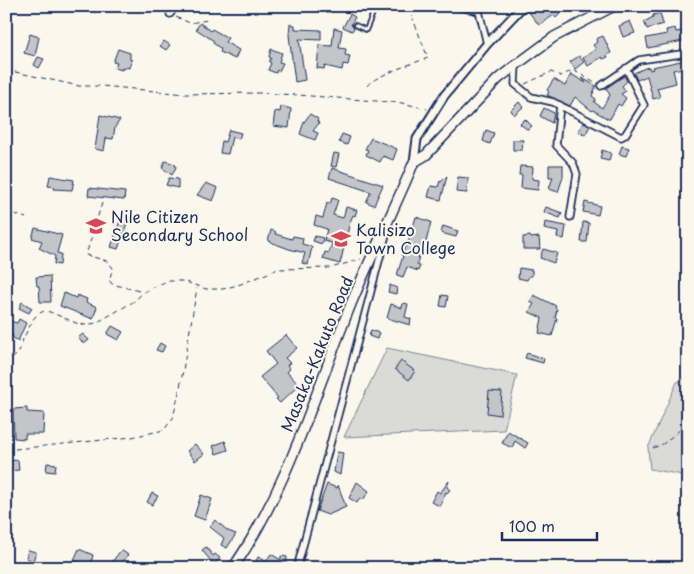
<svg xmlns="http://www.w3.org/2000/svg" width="694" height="574" viewBox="0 0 694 574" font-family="'Playpen Sans',sans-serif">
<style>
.green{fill:#dadad7;stroke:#7a849a}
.building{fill:#c3c5c9;stroke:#1b2f5e}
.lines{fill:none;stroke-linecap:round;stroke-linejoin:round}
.service-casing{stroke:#1b2f5e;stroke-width:6}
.minor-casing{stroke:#1b2f5e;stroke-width:9}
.tertiary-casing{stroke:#1b2f5e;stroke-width:11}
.trunk-casing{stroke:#1b2f5e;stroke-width:12}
.path{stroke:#1b2f5e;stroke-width:1;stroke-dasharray:5 4;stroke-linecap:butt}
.service{stroke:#fbf7ec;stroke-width:2.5}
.minor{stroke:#fbf7ec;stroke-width:5.5}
.tertiary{stroke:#fbf7ec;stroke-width:7}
.trunk{stroke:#fbf7ec;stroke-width:9}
.labels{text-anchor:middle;stroke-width:4;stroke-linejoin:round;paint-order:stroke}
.poi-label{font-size:16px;fill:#1b2f5e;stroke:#fbf7ec;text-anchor:start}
.street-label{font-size:16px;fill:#1b2f5e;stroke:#fbf7ec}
</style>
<rect width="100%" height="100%" fill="#fbf7ec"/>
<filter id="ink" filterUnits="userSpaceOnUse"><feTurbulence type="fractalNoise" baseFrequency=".02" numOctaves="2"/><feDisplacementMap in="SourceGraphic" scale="10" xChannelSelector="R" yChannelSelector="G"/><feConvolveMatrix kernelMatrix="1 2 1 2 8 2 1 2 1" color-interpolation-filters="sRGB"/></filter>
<g filter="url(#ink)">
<path class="green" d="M 387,348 L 517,375 L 504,430 L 344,437 Z
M 688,378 L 688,476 L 650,469 L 648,448 L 677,382 Z"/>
<path class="building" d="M 535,6 L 566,6 L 558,11 L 560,14 L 556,18 L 554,15 L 539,25 L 528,11 Z
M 660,13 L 663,24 L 647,29 L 644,22 L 653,17 L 653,15 Z
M 350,14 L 355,17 L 351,25 L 354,28 L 352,31 L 343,27 Z
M 630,21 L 635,33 L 623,37 L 619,26 Z
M 200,23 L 211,31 L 212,29 L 228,38 L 225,42 L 239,50 L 235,59 L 220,52 L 221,49 L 213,43 L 214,41 L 196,29 Z
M 290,24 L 295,25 L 295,29 L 321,30 L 321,40 L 299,39 L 305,80 L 295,82 L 289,35 Z
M 334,28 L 342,30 L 339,48 L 346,49 L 345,55 L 350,56 L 348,65 L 343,64 L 342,70 L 325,66 L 324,69 L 317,68 L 319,45 L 332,46 Z
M 675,28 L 676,32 L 688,30 L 688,40 L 648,48 L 646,38 L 667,34 L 666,30 Z
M 30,34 L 39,37 L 35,56 L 24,53 Z
M 603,36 L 611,53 L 607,55 L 608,57 L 603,59 L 602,57 L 588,66 L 583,58 L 596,49 L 593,45 L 597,42 L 596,39 Z
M 164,41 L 170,45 L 166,50 L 160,46 Z
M 118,49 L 130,53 L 130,60 L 132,60 L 129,68 L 126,67 L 125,69 L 122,68 L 122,70 L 115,68 L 117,63 L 113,62 Z
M 271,49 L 282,53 L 279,62 L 283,63 L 279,71 L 277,70 L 276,73 L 268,70 L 271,63 L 269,62 L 271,58 L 269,57 Z
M 579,56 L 584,62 L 575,69 L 570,62 Z
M 38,57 L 44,59 L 39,68 L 34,65 Z
M 686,60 L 688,61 L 688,67 L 673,70 L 676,83 L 657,88 L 660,97 L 653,99 L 647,76 L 637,80 L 634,73 L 645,68 L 649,67 L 650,70 L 653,69 L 652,67 Z
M 571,74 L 586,83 L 582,78 L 596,86 L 592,96 L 596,99 L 594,102 L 602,108 L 610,95 L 606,88 L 624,76 L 627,81 L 622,86 L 626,91 L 621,94 L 626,98 L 621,106 L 618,104 L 610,119 L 608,119 L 593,110 L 592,111 L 575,97 L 570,106 L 547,95 L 549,92 L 547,90 L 554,79 L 565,86 Z
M 519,102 L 523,107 L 514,115 L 511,110 Z
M 281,106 L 291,109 L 289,128 L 273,126 L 275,111 L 280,112 Z
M 544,108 L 554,113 L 552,123 L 540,116 Z
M 310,114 L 318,119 L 317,121 L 319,123 L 313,131 L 318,133 L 315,140 L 300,134 L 304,122 Z
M 100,115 L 120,120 L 115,127 L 113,139 L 106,138 L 104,151 L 95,149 Z
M 525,119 L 532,126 L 528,130 L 520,124 Z
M 583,123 L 590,126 L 585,135 L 578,131 Z
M 229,130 L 241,133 L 239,139 L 232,137 L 228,154 L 220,153 L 222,141 L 225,142 Z
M 486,130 L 494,133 L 490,144 L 483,141 Z
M 342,134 L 350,137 L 347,145 L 339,142 Z
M 371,138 L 397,149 L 393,160 L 383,156 L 380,162 L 366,155 L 368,150 L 365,149 Z
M 513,140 L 523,140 L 522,150 L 513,150 Z
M 622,146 L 629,148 L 626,156 L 619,154 Z
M 602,150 L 611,153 L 609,161 L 600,159 Z
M 334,153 L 339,154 L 336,167 L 331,166 Z
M 165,161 L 175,164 L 176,167 L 172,175 L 162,168 Z
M 549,165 L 563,165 L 563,177 L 558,192 L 549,189 L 553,177 L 549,177 Z
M 520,166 L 533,167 L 532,179 L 539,180 L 538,190 L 521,188 L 522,175 L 519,175 Z
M 332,168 L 383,185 L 374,205 L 366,202 L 371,192 L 329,178 Z
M 50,176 L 74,180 L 72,190 L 54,189 L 55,187 L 48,186 Z
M 447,176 L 441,200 L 428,197 L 431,186 L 438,187 L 440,181 L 441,182 Z
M 458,177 L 468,178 L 467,193 L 456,192 Z
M 169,178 L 178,179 L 178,188 L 166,185 Z
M 206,183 L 218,188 L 213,201 L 197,195 Z
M 89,188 L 125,192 L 124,200 L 88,196 Z
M 332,198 L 338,200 L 333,215 L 343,218 L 346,207 L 357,210 L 355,216 L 353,215 L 350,222 L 340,264 L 323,259 L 325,252 L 329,253 L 332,243 L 324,241 L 327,229 L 314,225 L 316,216 L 323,218 L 327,203 L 330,204 Z
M 585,202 L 600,206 L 598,215 L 583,212 Z
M 546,207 L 562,213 L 560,218 L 544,212 Z
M 416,217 L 431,222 L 425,246 L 421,245 L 417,265 L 420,266 L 418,271 L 407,267 L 403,277 L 397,275 L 403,256 L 402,256 L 405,246 L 407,246 Z
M 121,218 L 128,221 L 118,249 L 111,247 Z
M 545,222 L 566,226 L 564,239 L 557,237 L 558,232 L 544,229 Z
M 583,222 L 589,223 L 587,242 L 581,242 Z
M 443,226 L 458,231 L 456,237 L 441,233 Z
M 35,228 L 62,235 L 57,253 L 61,254 L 60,265 L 54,264 L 55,256 L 39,248 L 42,241 L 32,238 Z
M 271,230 L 276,232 L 275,234 L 292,239 L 293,236 L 303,238 L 302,244 L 312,247 L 308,265 L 302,263 L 305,253 L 289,249 L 268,241 Z
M 315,236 L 323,238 L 322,244 L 313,241 Z
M 530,236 L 531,238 L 539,237 L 540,249 L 523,249 L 523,237 Z
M 543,249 L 557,253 L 554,263 L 540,258 Z
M 519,268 L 532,270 L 532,276 L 529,276 L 527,280 L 518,278 Z
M 50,276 L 51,302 L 40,302 L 39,286 L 37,286 L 36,277 Z
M 390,285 L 397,288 L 396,294 L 388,292 Z
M 64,293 L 76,298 L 77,295 L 87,299 L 86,302 L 97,307 L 93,319 L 60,306 Z
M 442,295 L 448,296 L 446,307 L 440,306 Z
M 534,295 L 556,306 L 555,308 L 557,309 L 555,318 L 557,318 L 552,336 L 539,333 L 542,318 L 529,312 L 534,304 L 530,302 Z
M 22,302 L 32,308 L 29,313 L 19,308 Z
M 403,303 L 408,304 L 405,317 L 411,319 L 410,325 L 387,318 L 391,304 L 402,308 Z
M 19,319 L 26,323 L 18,341 L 12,337 L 13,335 L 6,331 L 6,320 L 17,323 Z
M 112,326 L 123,332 L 118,340 L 107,334 Z
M 371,330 L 379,333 L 377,339 L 369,336 Z
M 83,334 L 89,340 L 84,344 L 78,338 Z
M 286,335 L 297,348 L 285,358 L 290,363 L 287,365 L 290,369 L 287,372 L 299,385 L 280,403 L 276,399 L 278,398 L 260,377 L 276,364 L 266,351 Z
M 160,343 L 165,346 L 162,352 L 156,350 Z
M 527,353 L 544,359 L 543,363 L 525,358 Z
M 401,361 L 415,371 L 409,380 L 395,369 Z
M 489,391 L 502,392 L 500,415 L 487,413 Z
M 27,408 L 27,412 L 44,413 L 43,434 L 25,434 L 25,439 L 14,438 L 13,409 Z
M 508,431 L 528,443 L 525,448 L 515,441 L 512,448 L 502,443 Z
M 225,441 L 228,450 L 216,454 L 213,446 Z
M 195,444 L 204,454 L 195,461 L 187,451 Z
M 337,452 L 343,453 L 340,475 L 334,472 Z
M 18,460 L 19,470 L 8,471 L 8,461 Z
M 47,463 L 56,464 L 55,472 L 46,471 Z
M 449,481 L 447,487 L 450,490 L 447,493 L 446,492 L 440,506 L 431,502 L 437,491 L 440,493 Z
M 357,482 L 369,491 L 363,500 L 360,498 L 357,503 L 349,498 Z
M 327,484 L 337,488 L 338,485 L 346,507 L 328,515 L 317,511 Z
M 152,493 L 158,496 L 152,505 L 147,502 Z
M 201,495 L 212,499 L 205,520 L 194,516 Z
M 215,520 L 228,531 L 236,534 L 227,548 L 221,545 L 224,538 L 210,527 Z
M 206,547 L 213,556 L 215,554 L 220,558 L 214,565 L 202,550 Z
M 79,549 L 93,555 L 90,567 L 74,560 Z
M 28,550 L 36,552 L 33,561 L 26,558 Z
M 121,550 L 128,555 L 118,568 L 112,568 L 109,566 Z
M 271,554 L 281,560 L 281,556 L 287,557 L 286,568 L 274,567 L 266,562 L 264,568 L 253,568 L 258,557 L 266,561 Z"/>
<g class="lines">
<defs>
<path id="service" d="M 355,25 L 366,30 L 376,6"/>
<path id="minor" d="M 456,6 L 479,11 L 487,44
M 170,14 L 176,6
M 516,65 L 515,84 L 531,97 L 553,102 L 621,137 L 625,135 L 644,105 L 626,68
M 601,86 L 639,60 L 688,53
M 560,105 L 556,145 L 573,163 L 577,174 L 570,217
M 297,568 L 387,231"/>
<path id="tertiary" d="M 414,162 L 417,139 L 444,96 L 487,44 L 523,6"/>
<path id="trunk" d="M 233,568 C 288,488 315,393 351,304 C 371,256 394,210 414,162 L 426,155 L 498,79 L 516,65 L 554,37 L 614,6"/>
</defs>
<use href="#service" class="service-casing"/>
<use href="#minor" class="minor-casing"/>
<use href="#tertiary" class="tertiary-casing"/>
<use href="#trunk" class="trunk-casing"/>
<path class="path" d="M 137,6 L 152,11 L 163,13
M 176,17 L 190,23 L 208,20
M 6,70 L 79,86 L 102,86 L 186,94 L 260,93 L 298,95 L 402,103 L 427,109
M 525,84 L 551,72 L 561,76 L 573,70 L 595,83
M 367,86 C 372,77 416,62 428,58 L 408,6
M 102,203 L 86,255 L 107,261 L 113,268 L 109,280 L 112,284 L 143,292
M 6,211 L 26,218
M 6,365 L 19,352 L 23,339 L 34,318 L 38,314 L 44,311 L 50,312 L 76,323 L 85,325 L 96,323 L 133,302 L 144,292 L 167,281 L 183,281 L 206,289 L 223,289 L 241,284 L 278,269 L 331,268 L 361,259
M 653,448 L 663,444 L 688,423
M 6,450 L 132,437 L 164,430 L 173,418 L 180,388 L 197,288"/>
<use href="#service" class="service"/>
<use href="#minor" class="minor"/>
<use href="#tertiary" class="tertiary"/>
<use href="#trunk" class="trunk"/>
</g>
</g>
<defs>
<symbol id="school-bare" viewBox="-9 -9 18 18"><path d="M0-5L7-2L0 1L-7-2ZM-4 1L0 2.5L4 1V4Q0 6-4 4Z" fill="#d1495b" stroke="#fbf7ec" stroke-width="2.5" paint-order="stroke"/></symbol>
</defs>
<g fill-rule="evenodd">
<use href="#school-bare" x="82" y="212" width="28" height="28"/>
<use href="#school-bare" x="327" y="225" width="28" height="28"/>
</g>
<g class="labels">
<g class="poi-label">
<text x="111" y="223">Nile Citizen<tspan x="111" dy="18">Secondary School</tspan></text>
<text x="356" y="236">Kalisizo<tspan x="356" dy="18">Town College</tspan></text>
</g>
<g class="street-label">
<text transform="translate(317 354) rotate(-68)" y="6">Masaka-Kakuto Road</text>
</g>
</g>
<rect width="694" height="574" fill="none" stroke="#fbf7ec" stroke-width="25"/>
<rect x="12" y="12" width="669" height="549" fill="none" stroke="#1b2f5e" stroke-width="2" filter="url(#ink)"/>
<path d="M502 532v8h95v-8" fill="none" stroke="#1b2f5e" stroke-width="2.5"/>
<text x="509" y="532" font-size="15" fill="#1b2f5e" stroke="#fbf7ec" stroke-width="4" paint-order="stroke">100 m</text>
</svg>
